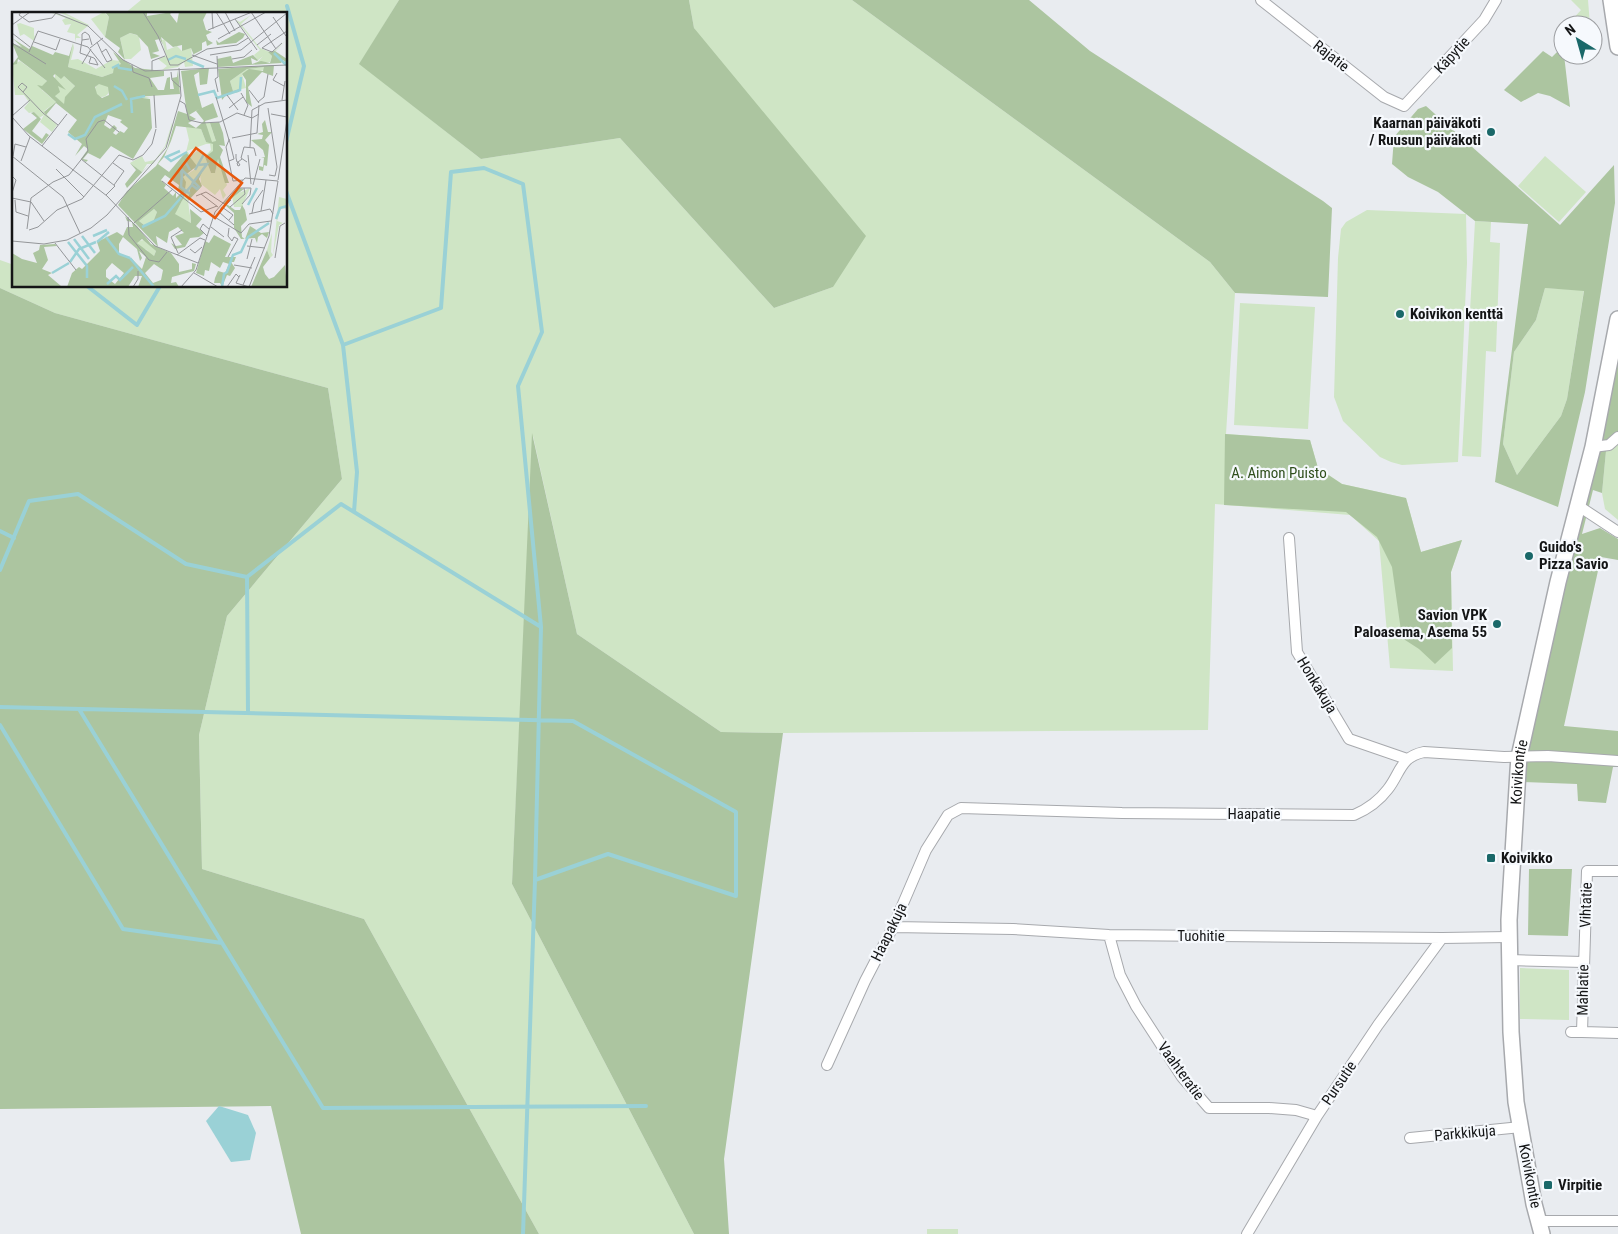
<svg xmlns="http://www.w3.org/2000/svg" width="1618" height="1234" viewBox="0 0 1618 1234" font-family="'Roboto Condensed',sans-serif">
<style>
.green{fill:#cfe5c5}
.forest{fill:#acc5a0;fill-rule:evenodd}
.water{fill:#9ad1d6}
.lines{fill:none;stroke-linecap:round;stroke-linejoin:round}
.stream{stroke:#9ad1d6;stroke-width:4}
.street-casing{stroke:#a7a9ad;stroke-width:12}
.secondary-casing{stroke:#a7a9ad;stroke-width:18}
.street{stroke:#fff;stroke-width:10}
.secondary{stroke:#fff;stroke-width:15}
.poi-dot{fill:#1a6869;stroke:#f6f9fd;stroke-width:2}
.labels{text-anchor:middle;stroke-width:4.5;stroke-linejoin:round;paint-order:stroke}
.street-label{font-size:15px;fill:#141516;stroke:#f6f9fd}
.poi-label{font-size:15px;font-weight:bold;fill:#141516;stroke:#f6f9fd;text-anchor:start}
.park-label{font-size:15px;fill:#2f4f1c;stroke:#f6f9fd}
.inset-river{fill:none;stroke:#9ad1d6;stroke-width:2.5}
.inset-road{fill:none;stroke:#949699;stroke-width:1}
.view{fill:#e8590c;fill-opacity:0.15;stroke:#e8590c;stroke-width:2.5}
.inset-edge{fill:none;stroke:#141516;stroke-width:2.5}
</style>
<rect width="100%" height="100%" fill="#e9ecf0"/>
<path class="green" d="M 141,0 L 399,0 L 360,64 L 481,159 L 620,138 L 774,308 L 833,287 L 694,28 L 689,0 L 852,0 L 1210,262 L 1235,293 L 1226,434 L 1310,440 L 1318,468 L 1342,484 L 1406,498 L 1421,552 L 1462,540 L 1451,572 L 1453,671 L 1390,668 L 1379,541 L 1350,515 L 1215,504 L 1208,730 L 783,733 L 721,732 L 577,634 L 533,436 L 512,884 L 694,1234 L 539,1234 L 364,919 L 202,869 L 199,735 L 227,616 L 342,479 L 328,388 L 55,313 L 0,288 L 0,260 L 14,265 L 14,286 L 286,286 L 286,14 L 124,14 Z
M 1571,0 L 1588,0 L 1590,25 L 1574,25 L 1571,21 L 1581,10 Z
M 1545,156 L 1586,192 L 1559,222 L 1518,186 Z
M 1367,210 L 1466,214 L 1467,263 L 1458,462 L 1402,465 L 1391,462 L 1380,457 L 1343,421 L 1334,397 L 1338,258 L 1341,229 L 1346,222 Z
M 1475,221 L 1491,222 L 1490,242 L 1500,243 L 1496,352 L 1486,351 L 1481,457 L 1462,456 Z
M 1545,288 L 1584,290 L 1567,399 L 1561,416 L 1517,475 L 1503,444 L 1514,352 L 1536,320 Z
M 1240,303 L 1315,307 L 1308,429 L 1234,425 Z
M 1618,435 L 1618,520 L 1605,509 L 1602,493 L 1606,451 Z
M 1520,968 L 1569,970 L 1569,1020 L 1520,1019 Z
M 927,1229 L 958,1229 L 958,1234 L 927,1234 Z"/>
<path class="forest" d="M 399,0 L 689,0 L 694,28 L 866,236 L 833,287 L 774,308 L 620,138 L 481,159 L 359,64 Z
M 852,0 L 1029,0 L 1090,51 L 1323,201 L 1332,208 L 1328,297 L 1235,293 L 1210,262 Z
M 1563,46 L 1570,107 L 1550,96 L 1538,93 L 1521,102 L 1504,90 L 1543,51 L 1552,57 Z
M 1426,106 L 1560,225 L 1614,165 L 1615,203 L 1585,392 L 1558,507 L 1495,482 L 1528,224 L 1475,221 L 1438,192 L 1408,177 L 1392,164 L 1394,137 L 1418,109 ZM 1545,288 L 1584,291 L 1567,399 L 1561,416 L 1517,475 L 1503,444 L 1514,352 L 1536,320 Z
M 0,288 L 55,313 L 328,388 L 342,479 L 227,616 L 199,735 L 202,869 L 364,919 L 539,1234 L 301,1234 L 271,1106 L 0,1109 Z
M 1618,343 L 1618,435 L 1606,451 L 1602,493 L 1593,490 L 1582,534 L 1600,528 L 1618,539 L 1618,560 L 1601,557 L 1564,726 L 1618,731 L 1618,767 L 1613,767 L 1606,803 L 1578,801 L 1577,784 L 1524,782 L 1523,762 L 1588,490 Z
M 532,433 L 577,634 L 721,732 L 783,733 L 724,1159 L 729,1234 L 694,1234 L 512,884 Z
M 1225,434 L 1310,440 L 1318,468 L 1342,484 L 1406,498 L 1421,552 L 1462,540 L 1451,572 L 1452,648 L 1435,664 L 1419,649 L 1402,638 L 1392,567 L 1377,537 L 1346,512 L 1224,505 Z
M 1529,869 L 1572,869 L 1568,936 L 1528,935 Z"/>
<path class="water" d="M 219,1106 L 248,1115 L 256,1133 L 250,1160 L 231,1162 L 206,1121 Z"/>
<g class="lines">
<path class="stream" d="M 286,142 L 304,66 L 287,6
M 286,191 L 343,345 L 357,472 L 354,512
M 87,286 L 137,325 L 160,286
M 343,345 L 441,308 L 451,172 L 484,168 L 523,184 L 542,332 L 518,386 L 541,627 L 535,880
M 0,531 L 14,538
M 0,570 L 29,501 L 78,494 L 186,564 L 247,577
M 0,707 L 573,721 L 736,812 L 736,896 L 608,854 L 535,880 L 523,1234
M 79,709 L 323,1108 L 646,1106
M 248,713 L 247,577 L 341,504 L 541,627
M 0,725 L 123,929 L 222,943"/>
<defs>
<path id="street" d="M 1261,0 L 1384,97 L 1404,106 L 1484,20 L 1496,0
M 1593,447 L 1609,445 L 1618,437
M 1577,505 L 1618,532
M 1289,538 L 1297,652 L 1349,739 L 1407,759
M 1618,871 L 1587,871 L 1582,1032 L 1618,1033
M 893,927 L 1013,929 L 1109,935 L 1442,938 L 1509,937
M 1109,935 L 1120,975 L 1136,1006 L 1182,1077 L 1209,1108 L 1269,1108 L 1296,1110 L 1317,1116
M 1510,960 L 1583,962
M 1571,1032 L 1582,1032
M 827,1065 L 865,981 L 893,927 L 926,850 L 948,815 L 961,808 L 1122,813 L 1354,815 C 1368,809 1379,801 1388,789 C 1401,772 1400,757 1424,752 L 1504,757 L 1548,756 L 1618,761
M 1410,1138 L 1521,1127
M 1539,1221 L 1618,1221
M 1247,1234 L 1317,1116 L 1378,1025 L 1442,938"/>
<g id="secondary">
<path d="M 1611,0 L 1618,47"/>
<path id="s1" d="M 1542,1234 L 1534,1204 L 1516,1102 L 1511,1032 L 1509,920 L 1518,771 L 1519,757 L 1558,582 L 1593,447 L 1618,319"/>
</g>
</defs>
<use href="#street" class="street-casing"/>
<use href="#secondary" class="secondary-casing"/>
<use href="#street" class="street"/>
<use href="#secondary" class="secondary"/>
</g>
<g class="poi-dot">
<circle cx="1491" cy="132" r="5"/>
<circle cx="1400" cy="314" r="5"/>
<circle cx="1529" cy="556" r="5"/>
<circle cx="1497" cy="624" r="5"/>
<rect x="1486" y="853" width="10" height="10" rx="2.5"/>
<rect x="1543" y="1180" width="10" height="10" rx="2.5"/>
</g>
<g class="labels">
<g class="street-label">
<text transform="translate(1452 55) rotate(-47)" y="5">Käpytie</text>
<text transform="translate(1331 56) rotate(38)" y="5">Rajatie</text>
<text transform="translate(1317 685) rotate(59)" y="5">Honkakuja</text>
<text dy="5" stroke="none"><textPath href="#s1" startOffset="465">Koivikontie</textPath></text>
<text x="1254" y="819">Haapatie</text>
<text transform="translate(1586 905) rotate(-88)" y="5">Vihtatie</text>
<text transform="translate(889 932) rotate(-64)" y="5">Haapakuja</text>
<text x="1201" y="941">Tuohitie</text>
<text transform="translate(1583 990) rotate(-89)" y="5">Mahlatie</text>
<text transform="translate(1181 1071) rotate(54)" y="5">Vaahteratie</text>
<text transform="translate(1339 1083) rotate(-56)" y="5">Pursutie</text>
<text transform="translate(1465 1133) rotate(-5)" y="5">Parkkikuja</text>
<text transform="translate(1530 1176) rotate(79)" y="5">Koivikontie</text>
</g>
<g class="poi-label">
<text x="1481" y="128" text-anchor="end">Kaarnan päiväkoti<tspan x="1481" dy="17">/ Ruusun päiväkoti</tspan></text>
<text x="1410" y="319">Koivikon kenttä</text>
<text x="1539" y="552">Guido's<tspan x="1539" dy="17">Pizza Savio</tspan></text>
<text x="1487" y="620" text-anchor="end">Savion VPK<tspan x="1487" dy="17">Paloasema, Asema 55</tspan></text>
<text x="1501" y="863">Koivikko</text>
<text x="1558" y="1190">Virpitie</text>
</g>
<g class="park-label">
<text x="1279" y="478">A. Aimon Puisto</text>
</g>
</g>
<g transform="translate(12 12)">
<rect width="275" height="275" fill="#e9ecf0"/>
<path d="M 37,0 L 61,6 L 46,0 L 53,1 L 77,13 L 65,23 L 69,26 L 64,26 L 63,30 L 63,22 L 55,20 L 59,12 L 53,13 L 50,8 L 54,6 ZM 92,0 L 97,5 L 93,25 L 79,7 ZM 239,3 L 229,12 L 248,36 L 258,40 L 264,38 L 275,27 L 264,39 L 259,41 L 256,40 L 260,44 L 258,50 L 244,52 L 251,44 L 246,48 L 242,43 L 248,38 L 224,8 L 228,10 ZM 8,11 L 22,16 L 22,25 L 24,21 L 22,29 L 12,22 L 8,24 L 5,12 ZM 118,21 L 127,24 L 129,38 L 119,47 L 113,47 L 108,26 ZM 153,27 L 155,38 L 165,34 L 170,39 L 179,35 L 181,54 L 173,55 L 172,50 L 166,55 L 150,58 L 155,54 L 146,47 L 154,44 L 150,28 ZM 61,31 L 62,36 L 59,48 L 66,47 L 84,57 L 100,48 L 108,49 L 109,52 L 101,61 L 90,65 L 56,55 ZM 8,49 L 35,69 L 30,78 L 44,90 L 32,99 L 45,113 L 40,120 L 28,110 L 32,103 L 27,106 L 22,100 L 17,101 L 12,96 L 17,90 L 12,83 L 3,83 L 0,53 ZM 252,55 L 252,58 L 230,62 L 234,76 L 221,79 L 218,69 L 235,57 ZM 43,62 L 52,64 L 63,74 L 54,85 L 52,93 L 43,84 ZM83 78a7 7 0 1 1 14 0a7 7 0 1 1-14 0ZM 122,73 L 121,79 L 128,75 L 129,84 L 139,86 L 123,87 L 115,76 ZM 160,111 L 161,114 L 154,134 L 141,152 L 135,152 L 130,160 L 118,151 L 130,144 L 133,150 L 143,148 L 153,134 ZM 194,111 L 198,111 L 204,129 L 202,139 L 193,145 L 199,161 L 203,161 L 206,146 L 215,173 L 211,178 L 214,183 L 211,187 L 208,177 L 203,183 L 189,172 L 188,162 L 176,189 L 179,211 L 162,202 L 170,189 L 171,165 L 183,157 L 174,140 L 177,128 L 174,115 L 189,117 L 194,130 ZM 194,132 L 198,132 L 199,138 L 194,143 L 185,139 L 179,144 L 175,139 ZM 238,176 L 230,195 L 222,195 L 220,184 ZM 267,185 L 275,187 L 275,197 L 269,196 L 265,209 L 271,211 L 267,213 L 261,243 L 258,246 L 255,238 L 260,221 L 259,240 L 261,243 ZM 142,197 L 145,200 L 141,210 L 132,213 L 127,209 ZM 127,219 L 131,224 L 124,229 L 133,228 L 144,239 L 142,244 L 139,245 L 135,238 L 130,236 L 125,231 L 120,225 Z" fill="#cfe5c5" fill-rule="evenodd"/>
<path d="M 93,0 L 135,0 L 135,4 L 160,0 L 158,2 L 165,11 L 167,0 L 195,0 L 191,8 L 194,18 L 200,20 L 194,23 L 196,28 L 201,31 L 195,34 L 194,29 L 190,31 L 190,38 L 182,42 L 183,46 L 179,36 L 170,39 L 170,33 L 161,35 L 149,25 L 151,33 L 148,27 L 143,28 L 147,39 L 140,41 L 148,44 L 139,47 L 136,35 L 125,23 L 118,21 L 108,26 L 113,48 L 106,40 L 108,36 L 93,25 L 97,5 ZM 227,20 L 233,22 L 231,26 L 224,31 L 205,33 L 204,28 L 207,31 ZM 0,26 L 17,37 L 20,34 L 41,43 L 43,40 L 57,44 L 61,31 L 56,55 L 90,65 L 101,61 L 102,55 L 109,52 L 101,40 L 123,56 L 152,59 L 152,64 L 138,66 L 146,78 L 152,78 L 155,66 L 158,65 L 158,77 L 162,77 L 160,66 L 165,65 L 166,58 L 168,82 L 123,85 L 138,87 L 140,116 L 121,147 L 99,134 L 88,147 L 76,141 L 71,147 L 76,148 L 74,150 L 69,147 L 76,137 L 72,134 L 63,144 L 70,132 L 56,120 L 65,108 L 44,91 L 34,103 L 32,100 L 44,90 L 25,73 L 30,74 L 35,69 L 6,47 L 5,52 L 0,53 L 6,45 L 0,31 L 10,35 ZM 43,62 L 49,67 L 52,64 L 63,74 L 53,85 L 52,92 L 43,84 L 48,80 L 46,74 L 54,78 L 41,64 ZM 87,72 L 96,75 L 97,83 L 90,86 L 85,82 L 83,75 ZM 96,103 L 110,108 L 108,110 L 116,116 L 112,121 L 108,119 L 104,123 L 101,121 L 105,116 L 102,113 L 98,117 L 92,113 ZM 263,39 L 275,47 L 275,52 L 271,48 L 269,51 L 206,55 L 205,47 L 219,44 L 221,51 L 241,43 L 246,48 L 252,43 L 245,49 L 239,46 L 240,52 L 249,49 L 258,51 L 260,44 L 256,40 ZM 262,53 L 261,64 L 250,60 L 236,75 L 240,95 L 234,90 L 234,68 L 230,62 L 237,57 L 251,59 L 252,55 L 235,57 L 218,69 L 221,79 L 228,77 L 227,80 L 215,82 L 210,88 L 206,57 ZM 197,56 L 195,72 L 188,73 L 187,60 L 182,63 L 184,73 L 190,96 L 201,91 L 206,105 L 193,109 L 200,130 L 204,129 L 198,111 L 207,110 L 211,121 L 213,134 L 207,133 L 211,138 L 208,145 L 217,171 L 213,171 L 206,147 L 203,161 L 199,161 L 193,145 L 201,139 L 201,132 L 194,130 L 189,117 L 164,114 L 159,129 L 152,145 L 146,152 L 157,160 L 174,140 L 185,154 L 171,165 L 174,170 L 172,185 L 163,202 L 179,211 L 178,197 L 190,207 L 184,214 L 192,221 L 187,225 L 178,226 L 173,235 L 163,237 L 159,231 L 164,234 L 170,233 L 163,224 L 172,221 L 166,215 L 157,220 L 155,231 L 144,224 L 146,235 L 106,193 L 115,179 L 144,154 L 155,137 L 166,99 L 175,102 L 169,59 ZM 187,97 L 184,99 L 192,109 L 184,116 L 176,111 L 184,107 L 177,103 ZM 153,163 L 167,173 L 166,178 L 169,181 L 164,186 L 164,180 L 161,184 L 152,176 L 154,173 L 149,168 ZM 142,197 L 145,200 L 141,210 L 132,213 L 127,209 ZM 22,100 L 29,107 L 20,119 L 30,127 L 34,121 L 37,123 L 30,132 L 11,117 L 25,106 L 19,101 ZM 253,108 L 256,120 L 260,120 L 253,128 L 257,133 L 255,154 L 252,153 L 251,159 L 247,158 L 247,154 L 251,155 L 252,146 L 249,146 L 253,145 L 251,138 L 239,128 L 250,127 L 251,123 L 245,122 L 251,120 L 250,112 ZM 118,151 L 130,160 L 138,152 L 115,176 L 113,172 L 124,158 ZM 190,160 L 187,167 L 190,174 L 176,189 L 179,172 ZM 227,176 L 232,177 L 213,191 L 223,198 L 228,198 L 230,193 L 233,198 L 235,208 L 229,214 L 230,225 L 233,227 L 238,214 L 249,221 L 257,220 L 255,226 L 250,222 L 246,225 L 245,231 L 243,226 L 229,227 L 222,216 L 222,201 L 211,191 ZM 113,204 L 125,214 L 139,232 L 159,241 L 167,252 L 167,260 L 180,257 L 180,251 L 184,252 L 182,259 L 160,265 L 159,271 L 164,270 L 167,275 L 126,275 L 130,264 L 123,264 L 116,275 L 55,275 L 60,261 L 67,255 L 70,257 L 88,239 L 85,230 L 105,220 L 111,224 L 115,215 L 121,215 L 120,210 L 115,209 ZM 111,225 L 125,237 L 128,249 L 130,246 L 127,239 L 134,245 L 130,257 L 120,247 L 107,242 L 107,232 ZM 130,227 L 144,239 L 142,244 L 125,231 ZM 100,251 L 112,261 L 103,272 L 94,265 L 94,258 ZM 142,252 L 151,258 L 149,268 L 141,271 L 133,261 ZM 202,223 L 219,232 L 213,245 L 224,245 L 222,250 L 219,250 L 223,256 L 218,264 L 215,263 L 210,275 L 208,271 L 202,271 L 203,266 L 206,259 L 213,261 L 217,252 L 211,250 L 208,256 L 199,250 L 197,259 L 193,258 L 192,264 L 184,261 L 193,229 L 197,231 ZM 43,232 L 45,234 L 32,235 L 36,248 L 30,257 L 40,261 L 36,263 L 49,274 L 0,275 L 0,241 L 10,247 L 25,251 L 21,241 L 27,238 L 28,233 ZM 255,238 L 258,246 L 251,255 L 253,262 L 257,267 L 262,265 L 273,253 L 275,275 L 239,275 Z" fill="#acc5a0" fill-rule="evenodd"/>
<path class="inset-river" d="M 262,41 L 273,52 L 275,49M 156,48 L 164,44 L 174,47M 175,48 L 192,55M 100,56 L 106,53 L 107,56 L 120,58M 102,74 L 110,79 L 115,88M 186,83 L 202,79 L 205,86 L 228,78 L 229,65M 120,101 L 119,87 L 133,84M 56,122 L 63,127 L 73,123 L 83,105 L 110,92M 168,139 L 154,145 L 159,149 L 175,140M 183,158 L 192,142M 170,160 L 169,175 L 178,182M 170,168 L 169,155 L 174,151 L 178,158M 180,172 L 195,152 L 186,153M 236,193 L 245,176M 264,207 L 268,196 L 275,194M 130,215 L 153,204 L 180,173 L 185,177 L 187,175 L 168,156M 70,224 L 83,241M 81,224 L 95,218M 94,225 L 107,242 L 118,246M 62,227 L 77,247M 56,230 L 75,254 L 75,266M 85,230 L 97,220M 118,246 L 142,275M 58,250 L 67,237 L 84,230M 40,261 L 57,251M 95,272 L 104,264 L 108,268 L 121,255M 210,275 L 212,262 L 215,260 L 221,243 L 229,240 L 236,225 L 257,211"/>
<path class="inset-road" d="M 9,0 L 7,3 L 17,10M 41,0 L 76,14 L 111,48 L 133,59 L 275,53M 131,0 L 146,24 L 158,53 L 166,53 L 195,37 L 225,33 L 236,26M 200,0 L 201,17M 204,0 L 218,22M 213,0 L 223,19M 239,0 L 264,37M 261,5 L 274,24M 223,7 L 245,38M 17,10 L 40,6 L 44,1M 0,13 L 18,0M 196,18 L 240,0M 26,19 L 76,35 L 93,56M 0,21 L 18,35M 77,27 L 70,28 L 68,41 L 82,46 L 83,47 L 86,53 L 77,51 L 79,45M 206,27 L 254,0M 70,28 L 70,22 L 73,20 L 77,23 L 80,33M 22,30 L 44,38 L 48,27M 85,30 L 90,41 L 95,50 L 100,48 L 94,37 L 90,40M 0,31 L 34,52M 270,31 L 260,40 L 250,36 L 275,19M 245,33 L 259,22M 78,36 L 91,26M 17,40 L 26,19M 180,43 L 205,52M 198,43 L 229,38 L 275,1M 205,44 L 206,65 L 203,67 L 206,80M 220,47 L 232,45 L 240,38M 70,52 L 79,37M 120,53 L 121,60 L 137,66 L 140,75M 140,59 L 140,49 L 153,44M 159,60 L 160,68 L 169,76M 265,61 L 261,68 L 272,74M 237,78 L 247,91M 11,80 L 15,75 L 10,71 L 6,75 L 8,77 L 31,101 L 46,113M 229,81 L 236,93 L 232,103M 142,83 L 144,116M 215,83 L 226,98M 204,85 L 217,128 L 214,135 L 221,169 L 231,168M 270,88 L 273,69M 168,89 L 173,92 L 177,108 L 190,111 L 208,110 L 225,101 L 240,106 L 247,102M 246,90 L 252,85 L 256,62M 217,96 L 231,85M 256,96 L 265,155 L 263,164 L 257,163M 259,102 L 275,105M 0,104 L 18,88M 0,105 L 17,124 L 95,184 L 143,234 L 186,251M 220,126 L 245,121 L 247,93M 30,134 L 55,102M 238,135 L 240,98 L 253,91 L 275,88M 224,142 L 224,146 L 225,150 L 226,150 L 228,153 L 226,154 L 225,151 L 226,150 L 230,147M 236,143 L 239,172M 0,144 L 51,185 L 68,221M 1,144 L 3,132 L 14,135M 69,147 L 103,174 L 94,183M 9,149 L 18,125M 217,149 L 222,147 L 217,127M 235,150 L 229,146 L 232,135 L 242,136 L 244,144M 101,151 L 112,159 L 102,173M 44,157 L 72,185M 266,168 L 275,108M 150,169 L 189,200 L 205,194M 241,173 L 248,147M 227,176 L 239,176 L 238,183 L 230,192M 0,181 L 4,168 L 0,164M 189,182 L 206,195M 184,184 L 194,180 L 214,193 L 219,188M 0,186 L 19,190 L 32,209M 3,188 L 4,200 L 16,204M 218,195 L 233,182 L 232,176M 249,199 L 254,168M 240,201 L 242,191 L 251,178M 237,202 L 258,197 L 261,202M 201,204 L 229,221 L 237,212 L 259,209M 116,205 L 117,223 L 137,248 L 147,250 L 155,240M 217,208 L 221,203 L 210,195 L 207,200 L 222,213M 122,211 L 161,177M 199,215 L 212,225M 217,216 L 216,224 L 220,229 L 222,225M 15,217 L 19,186 L 41,170 L 57,163 L 76,139 L 74,127 L 86,110 L 92,108 L 107,120M 17,218 L 26,215 L 45,198 L 70,187 L 107,143 L 121,148 L 131,143 L 140,132 L 144,117M 195,224 L 188,217 L 191,212 L 197,217M 0,229 L 32,232 L 55,228 L 79,216 L 95,203 L 154,136 L 169,84 L 167,56M 43,231 L 64,258M 235,234 L 253,236M 178,237 L 183,241 L 190,235M 166,241 L 159,225 L 170,218M 165,243 L 188,226 L 193,228M 216,245 L 226,227 L 222,225M 263,246 L 268,214 L 273,211M 235,247 L 240,227M 222,253 L 240,256M 182,261 L 206,275M 228,263 L 224,271 L 237,275M 231,273 L 243,245M 121,275 L 126,267 L 126,259M 169,275 L 184,258 L 203,200 L 233,166 L 266,169M 215,275 L 224,262 L 227,265M 237,275 L 257,224 L 266,169"/>
<path class="view" d="M 184,136 L 230,171 L 203,206 L 157,171 Z"/>
<rect width="275" height="275" class="inset-edge"/>
</g>
<g transform="translate(1578 40) rotate(323)"><circle r="24" fill="#f6f9fd" stroke="#9c9ea1"/>
<path d="M0-4L9 19L0 12L-9 19Z" fill="#1a6869"/>
<text y="-8" font-size="14" font-weight="bold" text-anchor="middle" fill="#141516">N</text>
</g>
</svg>
